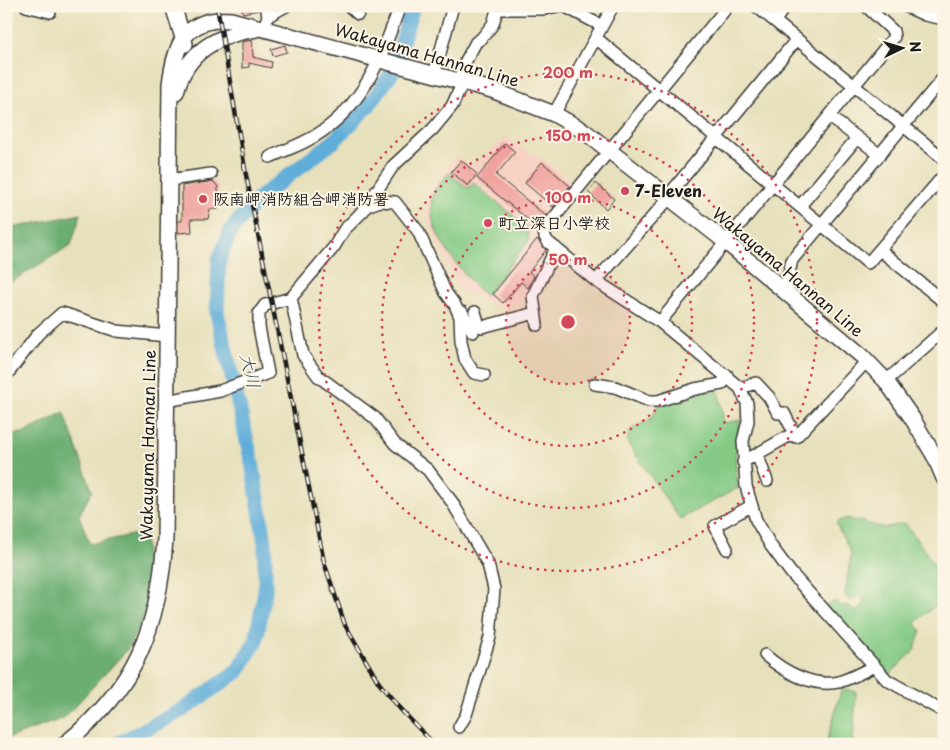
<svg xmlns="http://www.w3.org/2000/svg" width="950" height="750" viewBox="0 0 950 750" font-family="'Playpen Sans','Klee One',sans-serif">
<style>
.built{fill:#f6d2c3}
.green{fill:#84ca85;stroke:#507350}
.forest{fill:#6bae72;stroke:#446547}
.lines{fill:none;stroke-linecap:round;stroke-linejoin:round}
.river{stroke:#5fadd9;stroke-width:15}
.building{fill:#efa29e}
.minor-casing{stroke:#3a3934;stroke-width:14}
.major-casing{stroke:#3a3934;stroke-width:18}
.minor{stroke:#fff;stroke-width:11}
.major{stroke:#fff;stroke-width:15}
.rail-casing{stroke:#1c1c1c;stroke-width:4.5}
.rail{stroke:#fcf5e5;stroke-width:2.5;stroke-dasharray:8;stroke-linecap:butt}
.ring{fill:none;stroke:#d1495b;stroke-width:2.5;stroke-dasharray:2.5 5}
.poi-dot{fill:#d1495b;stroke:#fcf5e5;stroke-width:2}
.labels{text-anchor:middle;stroke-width:4;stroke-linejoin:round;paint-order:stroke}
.street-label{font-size:16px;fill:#1c1c1c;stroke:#fcf5e5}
.poi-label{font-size:16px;font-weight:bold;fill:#1c1c1c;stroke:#fcf5e5;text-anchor:start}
.water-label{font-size:18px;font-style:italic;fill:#375668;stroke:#fcf5e5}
.centre{fill:#d1495b;stroke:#fcf5e5;stroke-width:2.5}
.ring-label{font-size:15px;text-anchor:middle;font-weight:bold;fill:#d1495b;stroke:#fcf5e5;stroke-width:4;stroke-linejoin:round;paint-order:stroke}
</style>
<rect width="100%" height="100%" fill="#fcf5e5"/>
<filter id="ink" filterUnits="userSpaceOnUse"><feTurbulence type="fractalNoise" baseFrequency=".02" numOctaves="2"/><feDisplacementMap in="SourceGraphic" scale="10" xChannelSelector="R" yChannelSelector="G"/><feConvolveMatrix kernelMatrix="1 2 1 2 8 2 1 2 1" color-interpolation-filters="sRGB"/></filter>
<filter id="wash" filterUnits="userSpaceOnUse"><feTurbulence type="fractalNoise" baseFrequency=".0096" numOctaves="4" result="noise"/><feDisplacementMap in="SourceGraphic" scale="20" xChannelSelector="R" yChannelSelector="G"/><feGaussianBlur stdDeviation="1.12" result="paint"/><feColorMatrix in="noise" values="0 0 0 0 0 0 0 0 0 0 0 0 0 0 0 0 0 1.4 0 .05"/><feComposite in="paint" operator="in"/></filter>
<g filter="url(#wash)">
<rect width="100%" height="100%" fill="#e7e0bc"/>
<path class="built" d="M 506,138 L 549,163 L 578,186 L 541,229 L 553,250 L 529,297 L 505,310 L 459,290 L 425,216 L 430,192 L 456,155 L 471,166 Z"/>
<path class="green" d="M 449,173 L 468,188 L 474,183 L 527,227 L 529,241 L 485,296 C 462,272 422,230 433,194 C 435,187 444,179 449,173 Z
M 718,388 L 724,423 L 740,420 L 735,460 L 738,488 L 680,519 L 627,442 L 630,430 L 652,418 L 659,404 Z
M 846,518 L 884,528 L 905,523 L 936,567 L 943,590 L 935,606 L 915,622 L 921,631 L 914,651 L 888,676 L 825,606 L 835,601 L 841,606 L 850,606 L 856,612 L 865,602 L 859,595 L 850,601 L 845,594 L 851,553 L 836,523 Z
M 842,688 L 856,692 L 853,742 L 856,744 L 826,744 Z"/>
<path class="forest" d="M 81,214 L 71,245 L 6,285 L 6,229 Z
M 64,412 L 92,491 L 79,516 L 90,544 L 145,532 L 149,609 L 127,650 L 64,718 L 6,739 L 6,434 L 24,433 Z"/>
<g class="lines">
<path class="river" d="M 117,744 L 184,709 L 237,672 L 256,641 L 265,591 L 265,543 L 252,462 L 217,313 L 219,260 L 231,230 L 259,198 L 333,142 L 369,105 L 393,71 L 413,6"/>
</g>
<g id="blocks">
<path class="building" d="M 241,6 L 259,6 L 259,10 L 243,13 Z
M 252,40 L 253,57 L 272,62 L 271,68 L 249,63 L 249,67 L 242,68 L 242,42 Z
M 285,45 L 287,52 L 273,56 L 271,49 Z
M 505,143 L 515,152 L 496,175 L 546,216 L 537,227 L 477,178 Z
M 461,160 L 477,174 L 468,186 L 451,172 Z
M 542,162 L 570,186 L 553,207 L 525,183 Z
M 213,181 L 218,187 L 218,209 L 210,209 L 208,219 L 191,219 L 192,232 L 178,233 L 178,221 L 182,221 L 182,186 Z
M 596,183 L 614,199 L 606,209 L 588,192 Z
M 537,239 L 546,250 L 529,272 L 534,276 L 528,288 L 521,282 L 503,303 L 493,294 Z"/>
</g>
</g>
<g filter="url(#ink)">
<use href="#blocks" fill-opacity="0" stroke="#3a3934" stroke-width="1"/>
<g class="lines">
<defs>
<path id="minor" d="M 26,6 L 50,12
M 349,6 L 358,14
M 564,6 L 602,26
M 756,6 L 944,159
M 905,6 L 925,15 L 944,19
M 498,9 L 545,9 L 557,6
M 268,16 L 286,6
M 775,21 L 785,6
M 263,30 L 268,16 L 266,6
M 596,38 L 868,263 L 944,175
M 434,75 L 453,6
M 554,114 L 613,6
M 830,117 L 880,155
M 270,157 C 285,150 301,145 315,136 C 364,106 381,58 400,6
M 169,180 L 211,174
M 668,196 L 797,39
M 670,197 L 596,281 L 660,322 L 740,388 L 747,403 L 748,421 L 743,441 L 746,486 L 756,520 L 771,546 L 791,573 L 887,680 L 944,712
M 366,206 L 380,201 L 395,202 L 418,231 L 446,293 L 455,305 L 460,317 L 461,341 L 465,359 L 474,373 L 484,375
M 800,206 L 857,138
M 880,250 L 944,302
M 596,281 L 548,242 L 545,237 L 544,230 L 728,6
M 785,291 L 792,260 L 944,77
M 291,298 L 303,355 L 318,376 L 375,418 L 395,444 L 428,470 L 452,502 L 488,564 L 494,589 L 490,637 L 466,715 L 459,727
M 462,312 L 473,332
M 475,312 L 479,325 L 482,327 L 535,313
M 660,322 L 894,37 L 893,31 L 866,6
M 537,325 L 533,296 L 556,248
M 6,376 L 38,334 L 62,313 L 117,331 L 167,336
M 886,381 L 944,330
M 595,384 L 615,387 L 649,401 L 658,401 L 695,389 L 722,384 L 727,375
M 740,388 L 756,383 L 769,397 L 778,413 L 784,413 L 796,437 L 867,361
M 166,401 L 220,391 L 268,373 L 259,327 L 259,313 L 265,305 L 291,298 L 334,247 L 344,230 L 364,210 L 393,166 L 433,129 L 452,106 L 463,82 L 462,68 L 476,42 L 482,38 L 493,24 L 498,6
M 757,454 L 767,481
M 743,462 L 794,433
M 727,549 L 715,526 L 751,506
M 765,655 C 783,671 813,688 839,682 C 851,678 863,672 874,666"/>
<path id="major" d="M 173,6 L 185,44
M 176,92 C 186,52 217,35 256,29
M 65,744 C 136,687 159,627 165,539 L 170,84 C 175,46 184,17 231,20 L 492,90 L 554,114 L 584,131 L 726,242 L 862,356 L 886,381 L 912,418 L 935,457 L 944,478"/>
</defs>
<use href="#minor" class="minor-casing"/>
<use href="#major" class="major-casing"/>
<use href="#minor" class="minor"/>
<use href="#major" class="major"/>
<defs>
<path id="rail" d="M 217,6 L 246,175 L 324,562 L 345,625 L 379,683 L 402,711 L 434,744"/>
</defs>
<use href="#rail" class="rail-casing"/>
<use href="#rail" class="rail"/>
</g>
</g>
<circle cx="568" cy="322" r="62" fill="#d1495b" fill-opacity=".12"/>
<g class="ring">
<circle cx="568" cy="322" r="62"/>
<circle cx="568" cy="322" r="124"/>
<circle cx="568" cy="322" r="186"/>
<circle cx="568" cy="322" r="249"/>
</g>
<g class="poi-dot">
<circle cx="625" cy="191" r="5"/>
<circle cx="203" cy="199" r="5"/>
<circle cx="488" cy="223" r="5"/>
</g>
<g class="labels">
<g class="street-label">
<text transform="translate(427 55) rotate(16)" y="6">Wakayama Hannan Line</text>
<text transform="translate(788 272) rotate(40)" y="6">Wakayama Hannan Line</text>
<text transform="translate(148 445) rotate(-89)" y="6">Wakayama Hannan Line</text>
</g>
<g class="poi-label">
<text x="635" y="197">7-Eleven</text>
<text x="213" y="205">阪南岬消防組合岬消防署</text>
<text x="498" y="229">町立深日小学校</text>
</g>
<g class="water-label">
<text transform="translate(250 371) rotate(77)" y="6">大川</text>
</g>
</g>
<circle cx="568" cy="322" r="8" class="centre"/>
<g class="ring-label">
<text x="568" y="78">200 m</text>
<text x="568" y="141">150 m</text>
<text x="568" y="203">100 m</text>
<text x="568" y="265">50 m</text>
</g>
<rect width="950" height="750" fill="none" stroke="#fcf5e5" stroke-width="25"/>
<g transform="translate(902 48) rotate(85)" stroke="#fcf5e5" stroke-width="4" paint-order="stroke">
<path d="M0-4L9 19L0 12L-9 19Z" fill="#1c1c1c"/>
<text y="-8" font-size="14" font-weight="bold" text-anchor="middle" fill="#1c1c1c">N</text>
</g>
</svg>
